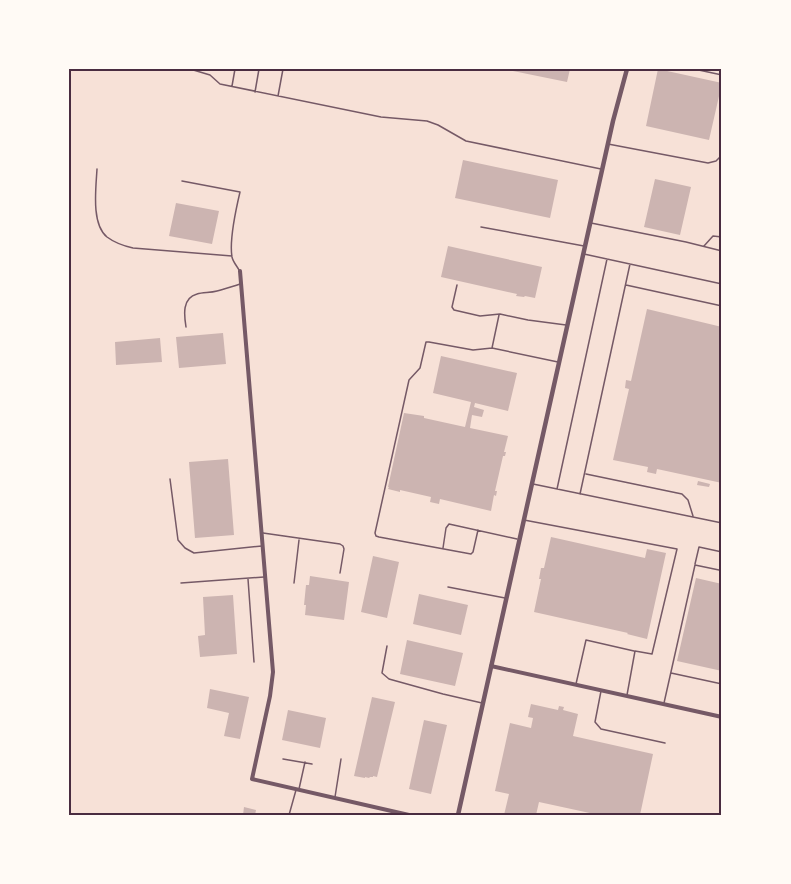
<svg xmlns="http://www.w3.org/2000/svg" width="791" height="884" viewBox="0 0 791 884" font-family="'Zilla Slab',serif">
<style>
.building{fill:#ccb4b1}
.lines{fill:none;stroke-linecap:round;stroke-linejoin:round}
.service{stroke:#755966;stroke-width:1.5}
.minor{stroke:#755966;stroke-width:4}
.tertiary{stroke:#755966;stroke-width:4.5}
.neatline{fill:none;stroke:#4a2c40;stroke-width:2}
</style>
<rect width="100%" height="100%" fill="#f7e1d7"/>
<path class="building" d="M 508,69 L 570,69 L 567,82 L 508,70 Z
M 658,69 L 722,83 L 709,140 L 646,126 Z
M 463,160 L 558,180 L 550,218 L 455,198 Z
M 655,179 L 691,187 L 680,235 L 644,227 Z
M 176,203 L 219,211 L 212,244 L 169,236 Z
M 448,246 L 542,267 L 535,298 L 525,296 L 524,297 L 516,296 L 517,294 L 441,277 Z
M 647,309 L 722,327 L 722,483 L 657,469 L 656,474 L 647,472 L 648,467 L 613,460 L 629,389 L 625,388 L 626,380 L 631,381 Z
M 223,333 L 226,364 L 179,368 L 176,337 Z
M 160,338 L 162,362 L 116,365 L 115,342 Z
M 441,356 L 517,373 L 508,411 L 475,403 L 474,407 L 484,410 L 482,417 L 472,415 L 470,428 L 508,436 L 504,452 L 506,452 L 505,456 L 503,456 L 495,491 L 497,491 L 496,496 L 494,495 L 491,511 L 440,499 L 439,504 L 430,502 L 431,497 L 400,490 L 400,492 L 388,489 L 389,487 L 388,487 L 404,413 L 424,416 L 424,418 L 465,427 L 471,402 L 433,393 Z
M 228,459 L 234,535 L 195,538 L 189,462 Z
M 698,481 L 710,484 L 709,487 L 697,485 Z
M 551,537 L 645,558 L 647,549 L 666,553 L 647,639 L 627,634 L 628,633 L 534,612 L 541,579 L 539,579 L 541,568 L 544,568 Z
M 373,556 L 399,562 L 387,618 L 361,612 Z
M 310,576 L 349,582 L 344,620 L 305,615 L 306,605 L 304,605 L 306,585 L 309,585 Z
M 696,578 L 722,584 L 722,671 L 677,661 Z
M 419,594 L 468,605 L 461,635 L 413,624 Z
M 233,595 L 237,654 L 200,657 L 198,636 L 205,635 L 203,597 Z
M 407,640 L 463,653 L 455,686 L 400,674 Z
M 210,689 L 249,697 L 240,739 L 224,736 L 229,713 L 207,708 Z
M 372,697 L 395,702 L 377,777 L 373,776 L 373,777 L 370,777 L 369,778 L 365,777 L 365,778 L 354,776 Z
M 531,704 L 558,710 L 559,706 L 564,707 L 563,710 L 578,714 L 573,736 L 653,754 L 640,815 L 599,815 L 539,802 L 536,815 L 504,815 L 509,794 L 495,791 L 510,723 L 531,728 L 533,718 L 528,717 Z
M 288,710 L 326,718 L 320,748 L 282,740 Z
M 424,720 L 447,725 L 431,794 L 409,789 Z
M 244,807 L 256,810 L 255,815 L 243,815 Z"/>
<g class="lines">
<path class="service" d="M 190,69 L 210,75 L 220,84 L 381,117 L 427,121 L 438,125 L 466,141 L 601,169
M 694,69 L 722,75
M 232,86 L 235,69
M 255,92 L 259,69
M 278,96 L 283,69
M 608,144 L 708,163 L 716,161 L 722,155
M 97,169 C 96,188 91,224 107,237 C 115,243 124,246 133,248 L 232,256
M 182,181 L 240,192 C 236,209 229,240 232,257 C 233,262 237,266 239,270
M 591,223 L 686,242 L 722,251
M 481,227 L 584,246
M 704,246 L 713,236 L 722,237
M 584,254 L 722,284
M 457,285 L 452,307 L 454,310 L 480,316 L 500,314 L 528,320 L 566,325
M 626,285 L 722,306
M 499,315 L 492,348 L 558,362
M 186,327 C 184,315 182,298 197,294 C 203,292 210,293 217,291 C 224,289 232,287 240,284
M 586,474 L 682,494 L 688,500 L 693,516
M 170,479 L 178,540 L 185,548 L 194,553 L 262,546
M 533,484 L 722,523
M 557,489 L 607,259
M 580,494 L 630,264
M 524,520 L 677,549 L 652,654 L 635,651 L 627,695
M 478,530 L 473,552 L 471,554 L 379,537 L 376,536 L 375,533 L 409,380 L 420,368 L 426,342 L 429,342 L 473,350 L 492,348
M 263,533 L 340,544 L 343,546 L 344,549 L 340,573
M 443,548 L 446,528 L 449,524 L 517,539
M 695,564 L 699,547 L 722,552
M 248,579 L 254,662
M 181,583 L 264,577
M 294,583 L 299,540
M 448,587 L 505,598
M 387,646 L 382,673 L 389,679 L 443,694 L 482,703
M 671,673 L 722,684
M 576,684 L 586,640 L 634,651
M 601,691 L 595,722 L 601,729 L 665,743
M 664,703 L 695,565 L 719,570
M 283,759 L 312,764
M 299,789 L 305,762
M 335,797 L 341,759
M 289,815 L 296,790"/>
<path class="minor" d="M 240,271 L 273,672 L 270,696 L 252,779 L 409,815
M 491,666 L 722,717"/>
<path class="tertiary" d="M 458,815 L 613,121 L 627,69"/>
</g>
<rect width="791" height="884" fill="none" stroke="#fffaf5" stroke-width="141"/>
<rect x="70" y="70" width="650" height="744" class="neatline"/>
</svg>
